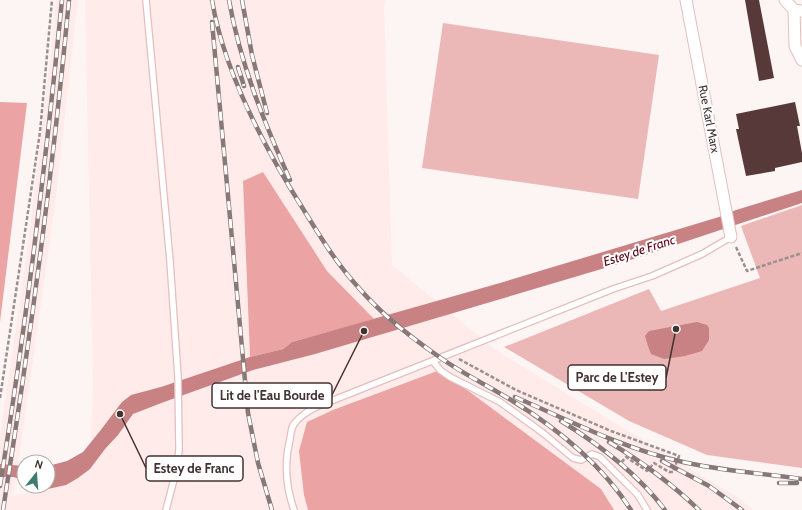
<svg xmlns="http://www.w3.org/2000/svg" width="802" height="510" viewBox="0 0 802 510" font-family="Cabin,sans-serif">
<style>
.built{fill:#ffebea;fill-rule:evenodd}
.green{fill:#ebb7b7}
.forest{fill:#eca3a3}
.water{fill:#c88283}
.building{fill:#583939}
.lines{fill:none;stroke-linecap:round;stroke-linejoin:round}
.lane-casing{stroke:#e5bebe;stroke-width:8}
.street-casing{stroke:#e5bebe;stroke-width:13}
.path{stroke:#9b8f8f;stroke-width:2.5;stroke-dasharray:4 2;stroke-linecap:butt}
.lane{stroke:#fff;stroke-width:5.5}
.street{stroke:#fff;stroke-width:11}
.rail-casing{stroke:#867978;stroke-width:4.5}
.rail{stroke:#fff;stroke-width:3;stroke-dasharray:9;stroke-linecap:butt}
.labels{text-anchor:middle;stroke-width:4;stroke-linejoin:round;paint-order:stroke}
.street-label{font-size:12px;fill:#423232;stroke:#fff}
.water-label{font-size:13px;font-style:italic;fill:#5b0315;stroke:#fff}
.leader{fill:none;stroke:#423232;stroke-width:1.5}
.callout-dot{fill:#423232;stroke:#fff;stroke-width:1.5}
.callout{fill:#fff;stroke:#423232;stroke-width:1.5}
.callout-label{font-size:13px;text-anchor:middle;font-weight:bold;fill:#423232}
</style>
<rect width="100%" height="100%" fill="#fdf5f4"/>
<path class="built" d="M 56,0 L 78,0 L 55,205 L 18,465 L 12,496 L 66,485 L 90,469 L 93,385 L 85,0 L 385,0 L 384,6 L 392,265 L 497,351 L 740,499 L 753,510 L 614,510 L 601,489 L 440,370 L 304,495 L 308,510 L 0,510 L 0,436 L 28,245 L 50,60 ZM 263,172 L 327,271 L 373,319 L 292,342 L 283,349 L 250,357 L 243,181 Z"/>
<path class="green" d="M 443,23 L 659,55 L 638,199 L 422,168 Z
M 802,205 L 802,468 L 707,455 L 629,421 L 504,347 L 649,289 L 661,311 L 760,278 L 741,226 Z"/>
<path class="forest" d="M 0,102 L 27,103 L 0,322 Z
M 263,172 L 327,271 L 374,319 L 292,342 L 283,349 L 250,357 L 243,181 Z
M 440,370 L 601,489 L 614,510 L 308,510 L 304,495 L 299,451 L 307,422 L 333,410 Z"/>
<path class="water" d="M 802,190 L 802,203 L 615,265 L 315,354 L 253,370 L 164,402 L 133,414 L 118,435 L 105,449 L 90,469 L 78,478 L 66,485 L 48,489 L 39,486 L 48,486 L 48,466 L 67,461 L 83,452 L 100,431 L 122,402 L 131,395 L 161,387 L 250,357 L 283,349 L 292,342 L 500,283 L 719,217 L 736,210 Z
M 697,322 L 707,325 L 709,328 L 709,340 L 702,351 L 685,356 L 664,359 L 651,354 L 648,346 L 645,336 L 649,331 Z
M 0,464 L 24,466 L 24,481 L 14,477 L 0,477 Z"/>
<path class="building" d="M 745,0 L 759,0 L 774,78 L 759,81 Z
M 795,102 L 800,126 L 797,126 L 802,153 L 802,162 L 775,168 L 775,171 L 746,176 L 736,129 L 739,129 L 736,114 Z"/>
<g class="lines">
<defs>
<path id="lane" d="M 146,0 L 170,261 L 178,377 L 179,448 L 178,464 L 166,510
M 433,361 L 440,370 L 450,377 L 500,402 L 514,412 L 543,433 L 573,458 L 581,460 L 592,454 L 600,457 L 638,495 L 647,510
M 294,510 C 286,487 284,463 290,439 C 291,434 291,428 294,424 C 300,416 307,412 316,407 L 613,289 L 652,276 L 702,254 L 731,237"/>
<path id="street" d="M 686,0 L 731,237
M 785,0 L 794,10 L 802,11
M 794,10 L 795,46 L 802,60"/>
</defs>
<use href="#lane" class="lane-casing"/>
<use href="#street" class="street-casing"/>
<path class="path" d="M 736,247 L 747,271 L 802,253
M 459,359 L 516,390 L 611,431 L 679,456 L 673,472 L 669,472 L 654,463 L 647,471 L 626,457 L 620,464
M 0,398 L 40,132 L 52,0"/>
<use href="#lane" class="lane"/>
<use href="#street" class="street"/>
<defs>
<path id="rail" d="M 212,0 C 224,73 265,149 305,212 C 321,238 337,264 358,287 C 381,314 409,336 438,356 C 461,373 487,385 511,400 C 557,428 602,465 631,510
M 229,0 C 240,63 264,122 290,180
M 242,0 L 252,55 L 267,113
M 212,22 L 248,413 L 258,463 L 272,510
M 238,67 L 244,86
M 515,397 C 566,419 624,449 679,461 C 719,471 761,473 802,479
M 561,421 C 600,445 637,473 665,510
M 609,442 C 642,462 671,483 699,510
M 662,461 L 709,486 L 742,510
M 779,483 L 797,483
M 0,486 C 26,325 46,162 62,0
M 3,510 C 30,341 53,171 69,0"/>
</defs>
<use href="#rail" class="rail-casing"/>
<use href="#rail" class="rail"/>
</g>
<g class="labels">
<g class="street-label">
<text transform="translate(709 119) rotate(79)" y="4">Rue Karl Marx</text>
</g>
<g class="water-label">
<text transform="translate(639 250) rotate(-18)" y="5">Estey de Franc</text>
</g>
</g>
<path class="leader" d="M676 329L666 378M364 331L332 395M120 414L146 468"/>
<g class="callout-dot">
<circle cx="676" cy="329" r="4"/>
<circle cx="364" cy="331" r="4"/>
<circle cx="120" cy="414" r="4"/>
</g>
<g class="callout">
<rect x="568" y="365" width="98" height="25" rx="4"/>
<rect x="212" y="383" width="120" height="25" rx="4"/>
<rect x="146" y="456" width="97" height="25" rx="4"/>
</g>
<g class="callout-label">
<text x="617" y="382">Parc de L'Estey</text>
<text x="272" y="400">Lit de l'Eau Bourde</text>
<text x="194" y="473">Estey de Franc</text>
</g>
<g transform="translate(36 474) rotate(17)"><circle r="19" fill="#ffffff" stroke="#b3adad"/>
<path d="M0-3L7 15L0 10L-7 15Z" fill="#3b7d6e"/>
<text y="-6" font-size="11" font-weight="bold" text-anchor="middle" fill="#423232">N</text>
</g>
</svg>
